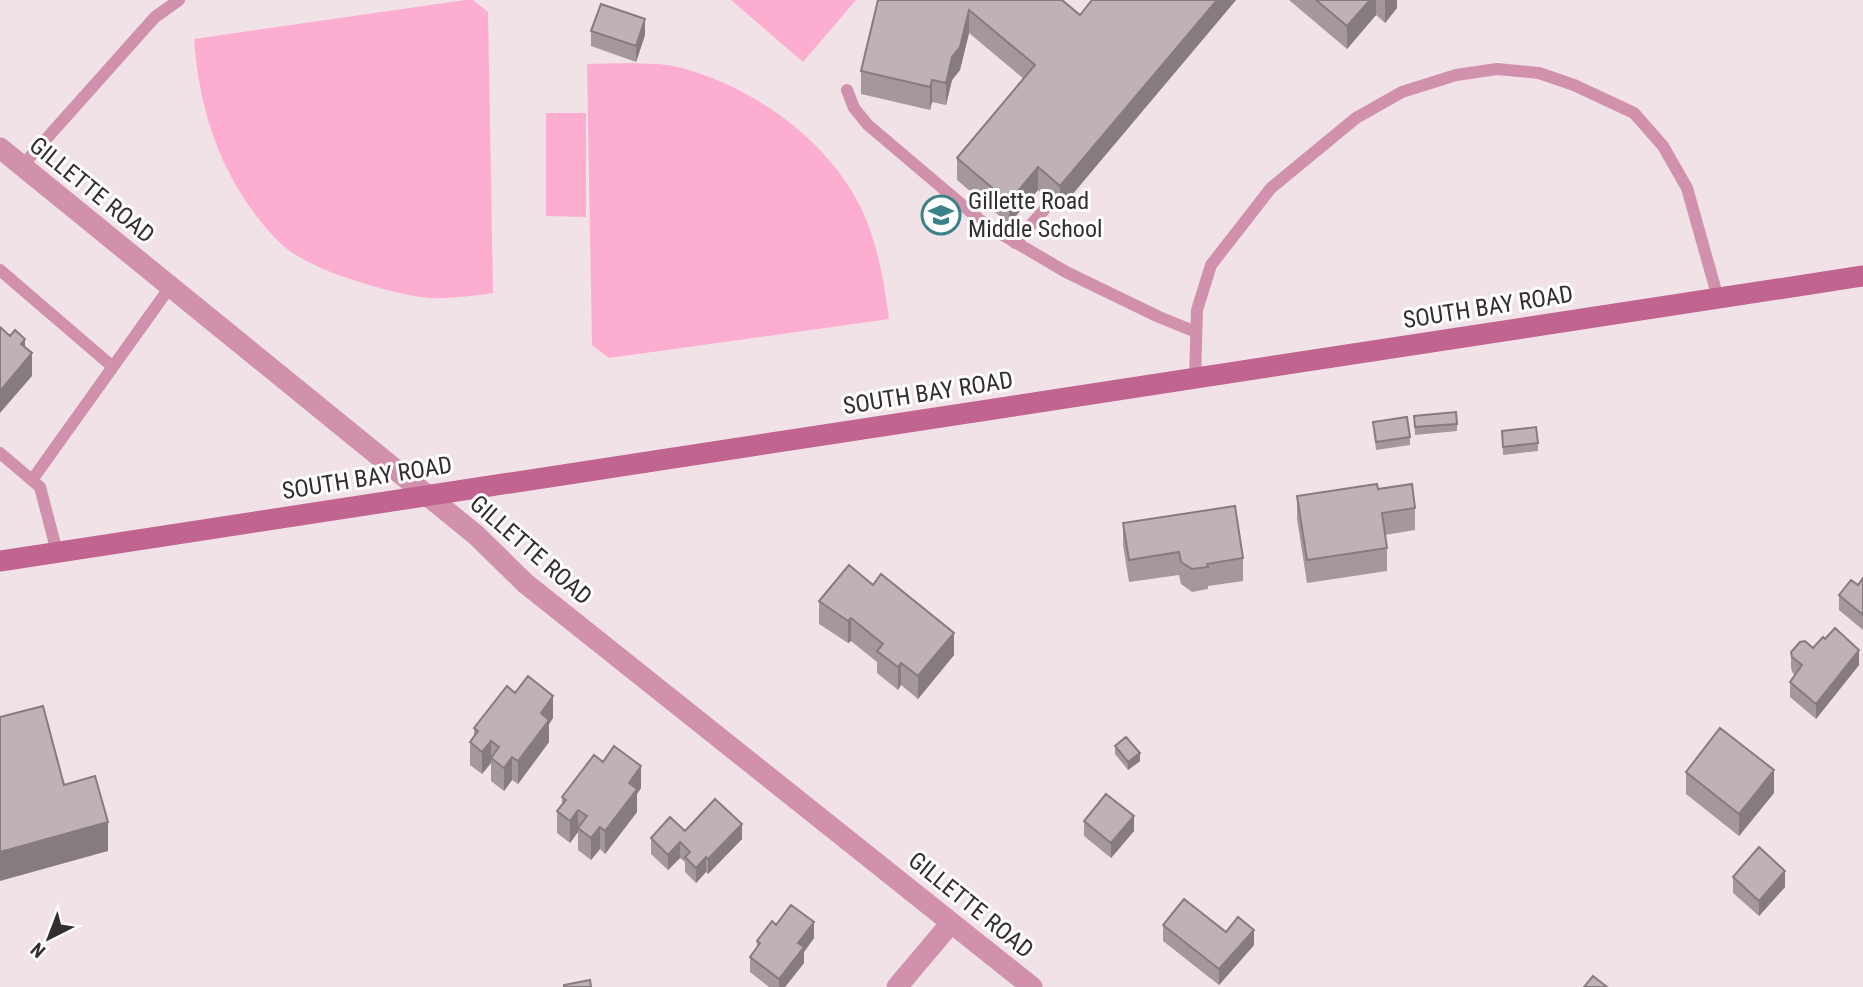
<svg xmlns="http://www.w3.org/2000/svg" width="1863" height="987" viewBox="0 0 1863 987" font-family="'Roboto Condensed',sans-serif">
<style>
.green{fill:#fdadd0}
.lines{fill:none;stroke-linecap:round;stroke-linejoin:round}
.lane{stroke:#d191ac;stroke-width:12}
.street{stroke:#d191ac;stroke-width:21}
.secondary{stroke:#c16490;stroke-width:21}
.wall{fill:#a4989d}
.shaded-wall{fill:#867c80}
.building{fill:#bfb1b7;stroke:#867c80;stroke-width:2}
.labels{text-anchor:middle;stroke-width:6;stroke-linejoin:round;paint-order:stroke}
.street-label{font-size:24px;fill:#332d2f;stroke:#fff}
.poi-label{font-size:24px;fill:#332d2f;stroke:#fff;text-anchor:start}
</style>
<rect width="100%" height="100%" fill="#f1e2e8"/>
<path class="green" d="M 465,0 L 473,0 L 488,12 L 493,293 C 472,296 450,299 429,298 C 407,296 386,290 366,284 C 342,277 317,268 296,255 C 281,246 269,232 258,218 C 217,165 199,106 194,39 Z
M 731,0 L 856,0 L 803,62 Z
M 629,63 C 646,64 666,63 682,68 C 755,88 829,141 862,210 C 878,244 884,282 889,319 L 609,358 L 592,345 L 587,64 Z
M 546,113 L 586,113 L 586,217 L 546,216 Z"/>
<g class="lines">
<path class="lane" d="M 847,90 L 854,108 L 868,125 L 986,225 L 1066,272 L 1159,317 L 1196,332
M 22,166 L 155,17 L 179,0
M 1015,243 L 1044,210
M 0,270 L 113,367
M 1195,378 L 1197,310 L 1211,265 L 1271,188 L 1356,118 L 1402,92 L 1456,75 L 1497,69 L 1539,73 L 1574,85 L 1634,113 L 1663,146 L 1687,188 L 1718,298
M 0,453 L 40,487 L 57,552
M 32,480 L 170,287"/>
<path class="street" d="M 0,148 L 428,496 L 476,535 L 525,583 L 1032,987
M 897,987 L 951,923"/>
<path class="secondary" d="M 0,561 L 1863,276"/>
</g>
<path class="wall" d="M 878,0 L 1080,15 L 1092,0 L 1236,0 L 1060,209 L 1038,190 L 1009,224 L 957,180 L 957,158 L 1024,79 L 969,33 L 960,70 L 952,80 L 946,105 L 932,102 L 930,110 L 861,94 L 861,71 Z
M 1289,0 L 1397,0 L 1397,8 L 1385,23 L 1376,15 L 1347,49 Z
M 591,31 L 645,35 L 636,62 L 591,46 Z
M 1414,416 L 1457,424 L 1457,431 L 1415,435 Z
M 1373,422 L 1410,437 L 1410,445 L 1376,450 Z
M 1502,431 L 1538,443 L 1538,451 L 1503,455 Z
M 1378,489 L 1415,508 L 1415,530 L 1385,535 L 1387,548 L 1387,571 L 1307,583 L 1297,519 L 1297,496 Z
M 1123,523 L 1243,558 L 1243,581 L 1208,586 L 1208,589 L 1192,592 L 1181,584 L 1179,575 L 1129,582 L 1123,545 Z
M 1863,578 L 1863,630 L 1839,610 L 1839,595 L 1858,585 Z
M 819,601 L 954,655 L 918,699 L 901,685 L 898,690 L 877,673 L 877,662 L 851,641 L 848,643 L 819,624 Z
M 1825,639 L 1859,665 L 1816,719 L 1790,697 L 1790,682 L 1795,675 L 1792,672 L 1791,667 L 1791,652 L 1813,648 Z
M 553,718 L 549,724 L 549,742 L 518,784 L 512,780 L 504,791 L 491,781 L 491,763 L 482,774 L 470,765 L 470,742 L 474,735 L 474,728 Z
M 1115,746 L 1140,761 L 1128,770 L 1115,754 Z
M 1686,772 L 1774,793 L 1739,836 L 1686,794 Z
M 641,788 L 637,794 L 637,812 L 605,854 L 600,849 L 591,860 L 578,850 L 578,832 L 570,843 L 557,833 L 557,811 L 562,805 L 562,797 Z
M 1084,821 L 1134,831 L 1111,858 L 1084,836 Z
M 685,831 L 742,839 L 708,874 L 706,872 L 696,883 L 685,872 L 685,862 L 680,858 L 668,870 L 651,854 L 651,838 Z
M 1733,877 L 1785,887 L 1759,916 L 1733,893 Z
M 776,925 L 814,938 L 804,952 L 804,963 L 785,987 L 769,987 L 750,972 L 750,957 L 757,948 L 757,941 Z
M 1163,925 L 1226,932 L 1254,945 L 1219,985 L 1163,941 Z"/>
<path class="shaded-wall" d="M 1217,0 L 1236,0 L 1060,209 L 1060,186 Z
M 1370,0 L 1376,0 L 1376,15 L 1347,49 L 1347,26 Z
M 1385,0 L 1397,0 L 1397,8 L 1385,23 Z
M 969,10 L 969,33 L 960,70 L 952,80 L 946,105 L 946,83 L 952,57 Z
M 645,19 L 645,35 L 636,62 L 636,46 Z
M 932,80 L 932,102 L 930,110 L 930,87 Z
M 1038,167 L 1038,190 L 1009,224 L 1009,202 Z
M 25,339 L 25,362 L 32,353 L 32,376 L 0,413 L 0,391 L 21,344 Z
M 851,618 L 851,641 L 848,643 L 848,621 Z
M 954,633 L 954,655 L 918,699 L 918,676 Z
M 1859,650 L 1859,665 L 1816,719 L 1816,704 Z
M 901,663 L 901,685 L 898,690 L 898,667 Z
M 553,696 L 553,718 L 549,724 L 549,742 L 518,784 L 518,761 L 541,713 Z
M 491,741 L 491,763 L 482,774 L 482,752 Z
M 1140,753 L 1140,761 L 1128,770 L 1128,762 Z
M 512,757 L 512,780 L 504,791 L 504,768 Z
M 641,766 L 641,788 L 637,794 L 637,812 L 605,854 L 605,831 L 629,783 Z
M 1774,770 L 1774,793 L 1739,836 L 1739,814 Z
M 578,810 L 578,832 L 570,843 L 570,821 Z
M 1134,816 L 1134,831 L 1111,858 L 1111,843 Z
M 108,822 L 108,851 L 0,881 L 0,852 Z
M 742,824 L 742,839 L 708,874 L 708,859 Z
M 600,827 L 600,849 L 591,860 L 591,838 Z
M 680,842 L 680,858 L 668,870 L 668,855 Z
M 706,857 L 706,872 L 696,883 L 696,868 Z
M 1785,871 L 1785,887 L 1759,916 L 1759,901 Z
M 814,922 L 814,938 L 804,952 L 804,963 L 785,987 L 779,987 L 779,979 L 798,943 Z
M 1254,930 L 1254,945 L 1219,985 L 1219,969 Z"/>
<path class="building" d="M 878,0 L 1062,0 L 1080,15 L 1092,0 L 1217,0 L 1060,186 L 1038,167 L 1009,202 L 957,158 L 1035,65 L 969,10 L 960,47 L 952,57 L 946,83 L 932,80 L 930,87 L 861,71 Z
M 1316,0 L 1370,0 L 1347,26 Z
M 601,4 L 645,19 L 636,46 L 591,31 Z
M 0,327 L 10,336 L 15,330 L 25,339 L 21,344 L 32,353 L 0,391 Z
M 1456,412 L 1457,424 L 1415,427 L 1414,416 Z
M 1407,417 L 1410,437 L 1376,442 L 1373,422 Z
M 1536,427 L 1538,443 L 1503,447 L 1502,431 Z
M 1377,484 L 1378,489 L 1412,484 L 1415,508 L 1382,513 L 1387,548 L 1307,560 L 1297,496 Z
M 1235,506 L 1243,558 L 1207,564 L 1208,567 L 1192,569 L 1181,562 L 1179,552 L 1129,560 L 1123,523 Z
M 849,565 L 873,585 L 881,574 L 954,633 L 918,676 L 901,663 L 898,667 L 877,651 L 883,644 L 851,618 L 848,621 L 819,601 Z
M 1863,578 L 1863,615 L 1839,595 L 1851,580 L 1858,585 Z
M 1835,628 L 1859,650 L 1816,704 L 1790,682 L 1802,665 L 1792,657 L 1791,652 L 1800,642 L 1805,641 L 1813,648 L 1823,637 L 1825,639 Z
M 528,676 L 553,696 L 541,713 L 549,720 L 518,761 L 512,757 L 504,768 L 491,758 L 499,747 L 491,741 L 482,752 L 470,742 L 478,731 L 474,728 L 507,686 L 515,693 Z
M 43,706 L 64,785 L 95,776 L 108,822 L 0,852 L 0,717 Z
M 1720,728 L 1774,770 L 1739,814 L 1686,772 Z
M 1126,737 L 1140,753 L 1128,762 L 1115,746 Z
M 614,746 L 641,766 L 629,783 L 637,789 L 605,831 L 600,827 L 591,838 L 578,828 L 587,816 L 578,810 L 570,821 L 557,811 L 566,800 L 562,797 L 594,755 L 603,762 Z
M 1106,794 L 1134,816 L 1111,843 L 1084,821 Z
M 715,799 L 742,824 L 708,859 L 706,857 L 696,868 L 685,857 L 690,852 L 680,842 L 668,855 L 651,838 L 670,817 L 685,831 Z
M 1759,847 L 1785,871 L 1759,901 L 1733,877 Z
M 1184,899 L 1226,932 L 1238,917 L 1254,930 L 1219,969 L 1163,925 Z
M 791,905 L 814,922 L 798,943 L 804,947 L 779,979 L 750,957 L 760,943 L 757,941 L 772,921 L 776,925 Z
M 1593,976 L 1607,987 L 1584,987 Z
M 590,980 L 591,987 L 564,987 L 564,985 Z"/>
<defs>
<symbol id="school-ring" viewBox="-11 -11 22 22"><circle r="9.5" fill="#fff" stroke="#3a8288" stroke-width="1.5"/><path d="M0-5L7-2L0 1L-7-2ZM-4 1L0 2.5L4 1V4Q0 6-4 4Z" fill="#3a8288"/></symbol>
</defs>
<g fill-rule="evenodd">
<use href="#school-ring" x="919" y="193" width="44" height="44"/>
</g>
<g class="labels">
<g class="street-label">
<text transform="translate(92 190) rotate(39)" y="8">GILLETTE ROAD</text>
<text transform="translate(1488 307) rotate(-9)" y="8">SOUTH BAY ROAD</text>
<text transform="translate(928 393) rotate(-9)" y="8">SOUTH BAY ROAD</text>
<text transform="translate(367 478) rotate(-9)" y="8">SOUTH BAY ROAD</text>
<text transform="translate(531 550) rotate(41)" y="8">GILLETTE ROAD</text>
<text transform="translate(971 905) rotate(39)" y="8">GILLETTE ROAD</text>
</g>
<g class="poi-label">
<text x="968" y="209">Gillette Road<tspan x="968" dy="28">Middle School</tspan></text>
</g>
</g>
<g transform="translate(49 938) rotate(222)" stroke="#ffffff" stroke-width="5" paint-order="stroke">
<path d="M0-5L12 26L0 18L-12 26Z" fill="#332d2f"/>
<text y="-10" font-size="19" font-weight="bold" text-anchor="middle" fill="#332d2f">N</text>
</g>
</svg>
